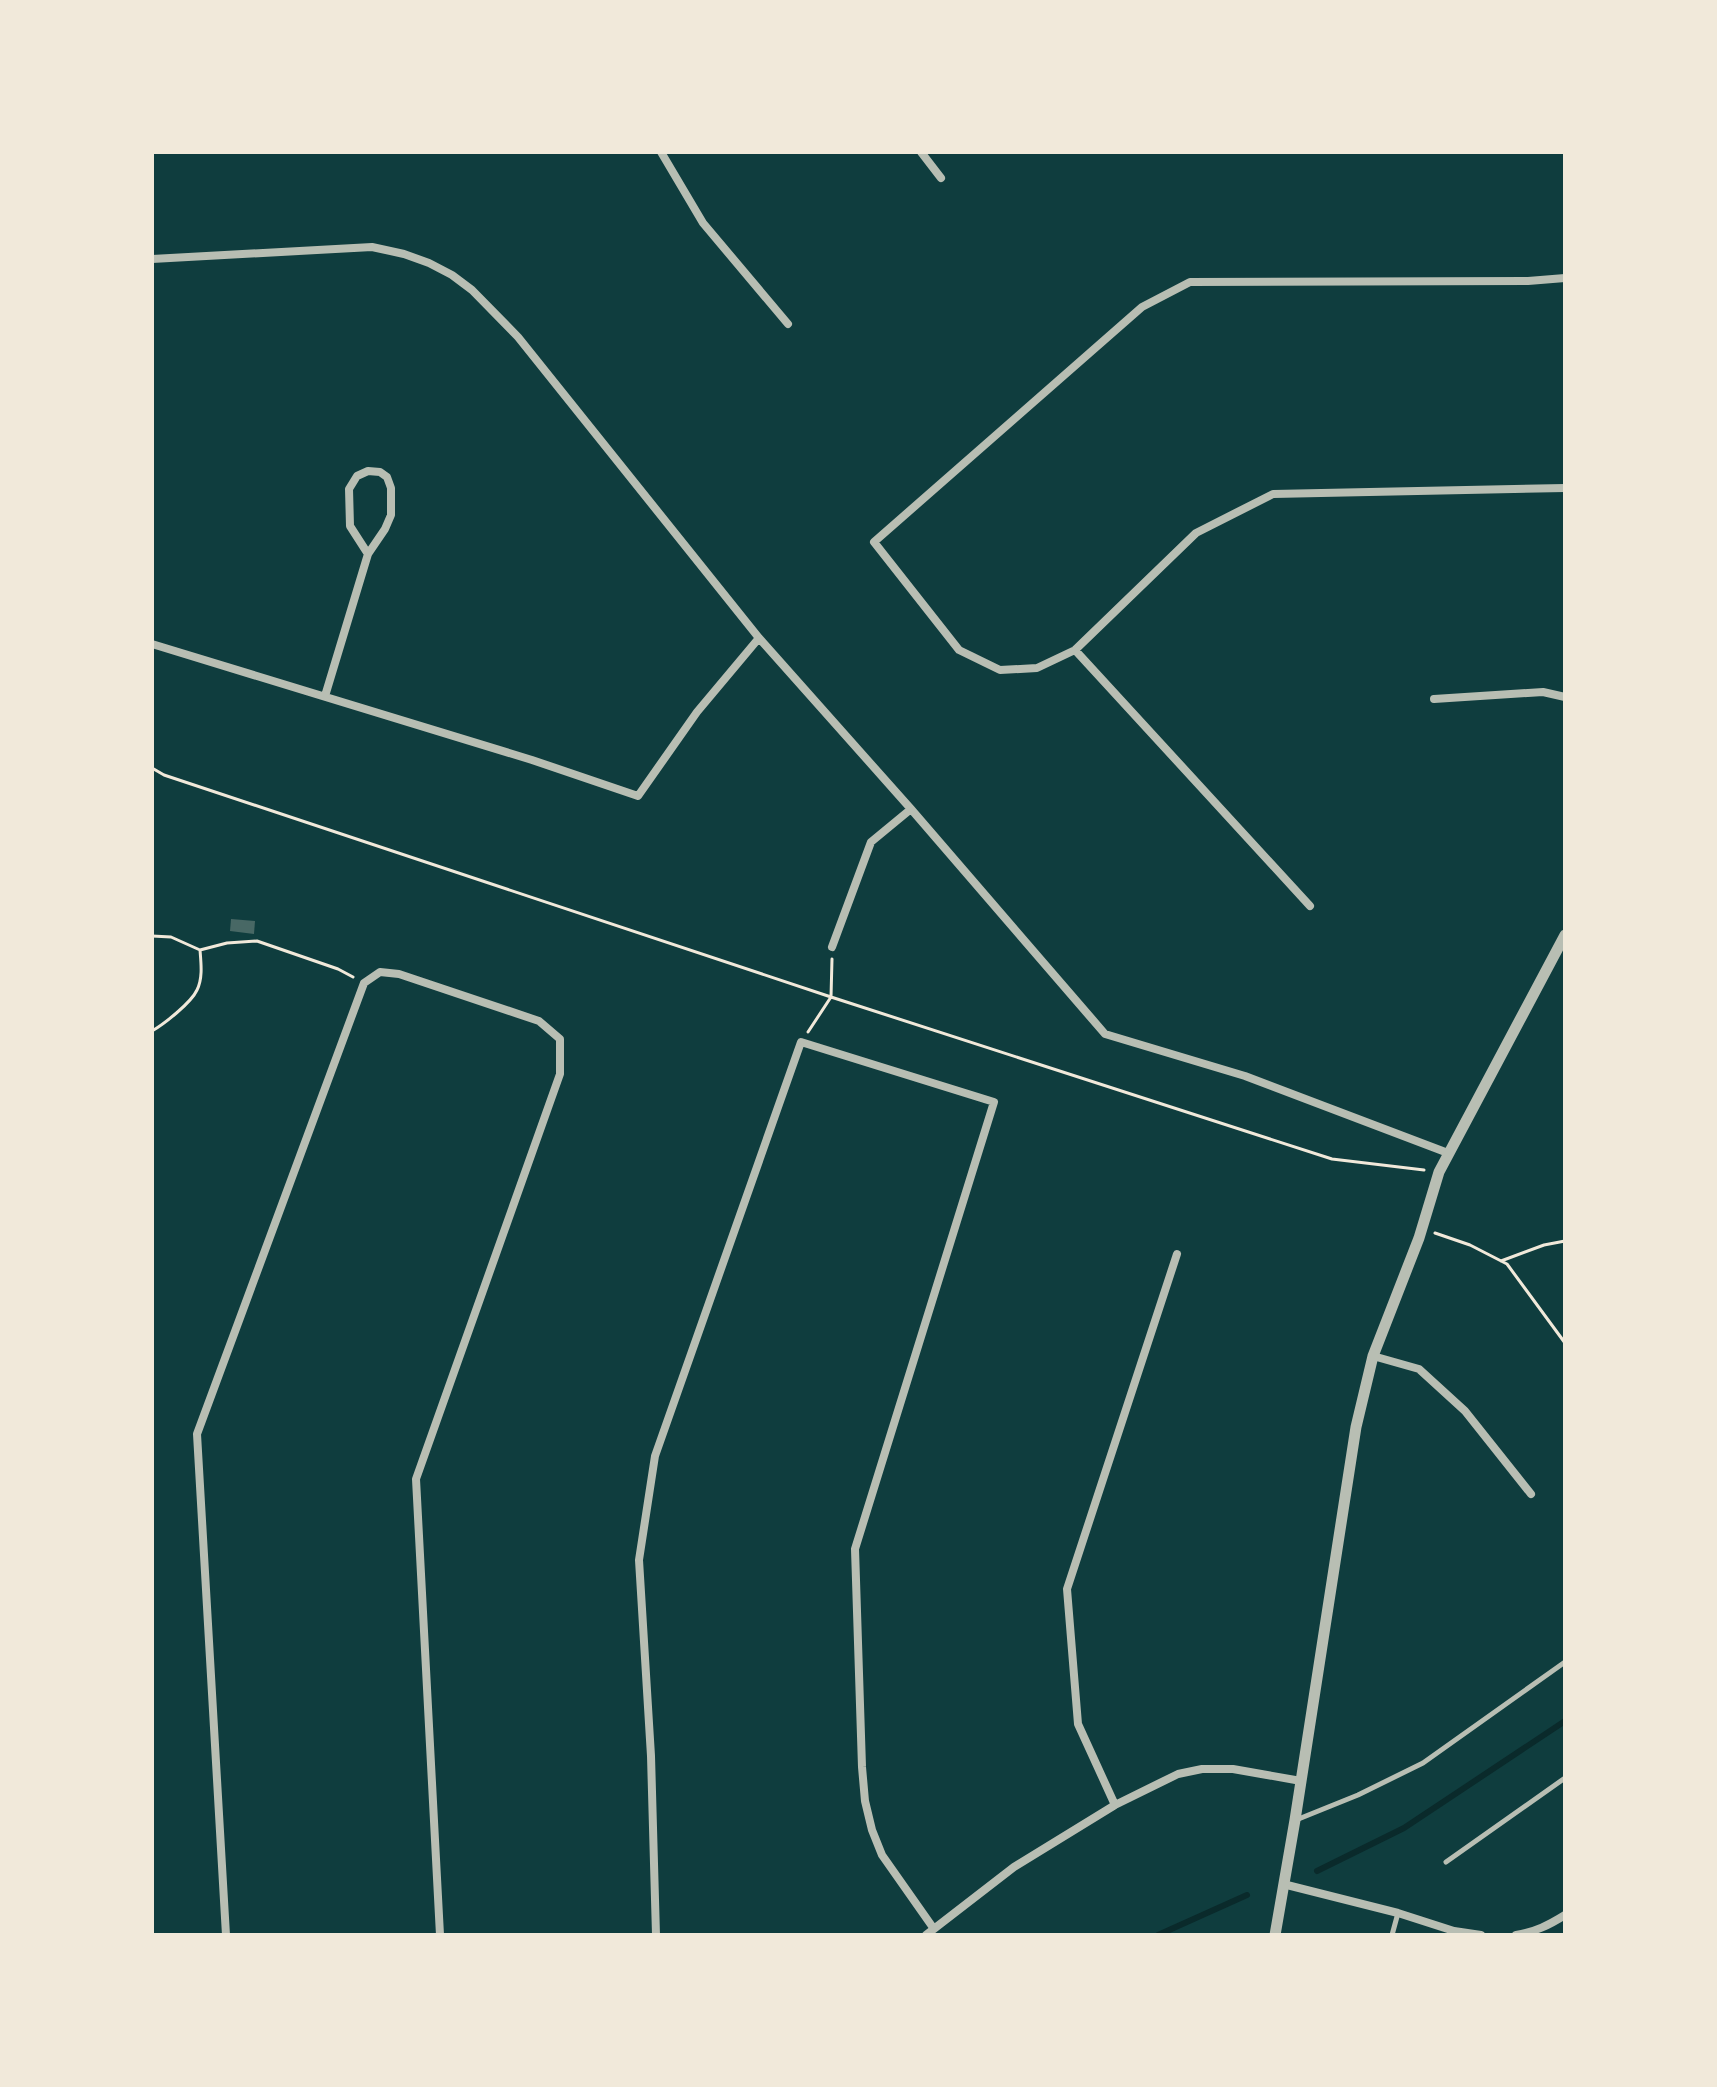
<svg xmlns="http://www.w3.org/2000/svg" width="1717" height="2087" viewBox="0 0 1717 2087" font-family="'PT Sans',sans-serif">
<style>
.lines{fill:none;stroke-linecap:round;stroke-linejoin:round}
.stream{stroke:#0a2a2b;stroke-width:6}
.building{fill:#486865}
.path{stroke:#f1e9da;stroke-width:3}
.service{stroke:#b8beb3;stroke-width:5}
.minor{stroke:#b8beb3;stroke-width:8}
.tertiary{stroke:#b8beb3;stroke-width:11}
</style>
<rect width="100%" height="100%" fill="#0f3d3e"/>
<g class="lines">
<path class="stream" d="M 1317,1871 L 1404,1828 L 1565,1721
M 1158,1935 L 1247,1895"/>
</g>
<path class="building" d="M 231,919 L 255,921 L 254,934 L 230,931 Z"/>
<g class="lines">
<path class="path" d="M 152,768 L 164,775 L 831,997 L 1332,1159 L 1424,1170
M 152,936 L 171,937 L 200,950 L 227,943 L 257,941 L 338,969 L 353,977
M 152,1031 C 164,1024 191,1003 197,990 C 203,978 201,963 200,950
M 808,1032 L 831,997 L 832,959
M 1435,1233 L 1470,1245 L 1507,1264 L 1565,1343
M 1501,1261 L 1544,1245 L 1565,1241"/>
<path class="service" d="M 1296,1820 L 1358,1795 L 1423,1763 L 1565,1662
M 1446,1862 L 1565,1778
M 1392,1935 L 1398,1913"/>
<path class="minor" d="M 661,152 L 703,223 L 788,324
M 921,152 L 941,178
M 152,259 L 372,247 L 404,254 L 429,263 L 452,275 L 472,290 L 518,337 L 759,638 L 911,809 L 1105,1034 L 1245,1076 L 1448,1153
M 1565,278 L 1528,281 L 1190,282 L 1142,307 L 874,542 L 959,650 L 1000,670 L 1037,668 L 1075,650 L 1196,533 L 1273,494 L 1565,488
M 152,644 L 532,760 L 638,796 L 697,712 L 759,638
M 1075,650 L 1310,906
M 325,696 L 368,554 L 385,529 L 391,515 L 391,488 L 387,477 L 380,472 L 368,471 L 357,476 L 349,489 L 350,526 L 368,554
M 1434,699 L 1543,692 L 1565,697
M 832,947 L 871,842 L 911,809
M 1373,1356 L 1419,1369 L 1465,1411 L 1531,1494
M 1115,1805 L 1078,1724 L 1067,1589 L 1177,1254
M 1283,1884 L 1398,1913 L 1454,1931 L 1481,1935
M 226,1935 L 197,1434 L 364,983 L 380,972 L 399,974 L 539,1021 L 560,1039 L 560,1074 L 416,1479 L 440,1935
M 656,1935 L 651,1756 L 639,1560 L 655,1456 L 801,1042 L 994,1102 L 855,1549 L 862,1767 L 865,1801 L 872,1830 L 882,1855 L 934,1929
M 926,1935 L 1014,1867 L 1115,1805 L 1178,1774 L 1202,1769 L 1233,1769 L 1301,1781
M 1516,1935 C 1535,1932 1549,1925 1565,1915"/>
<path class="tertiary" d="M 1275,1935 L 1295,1820 L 1356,1427 L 1373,1356 L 1419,1238 L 1439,1172 L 1565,935"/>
</g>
<rect width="1717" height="2087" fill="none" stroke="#f1e9da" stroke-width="308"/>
</svg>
